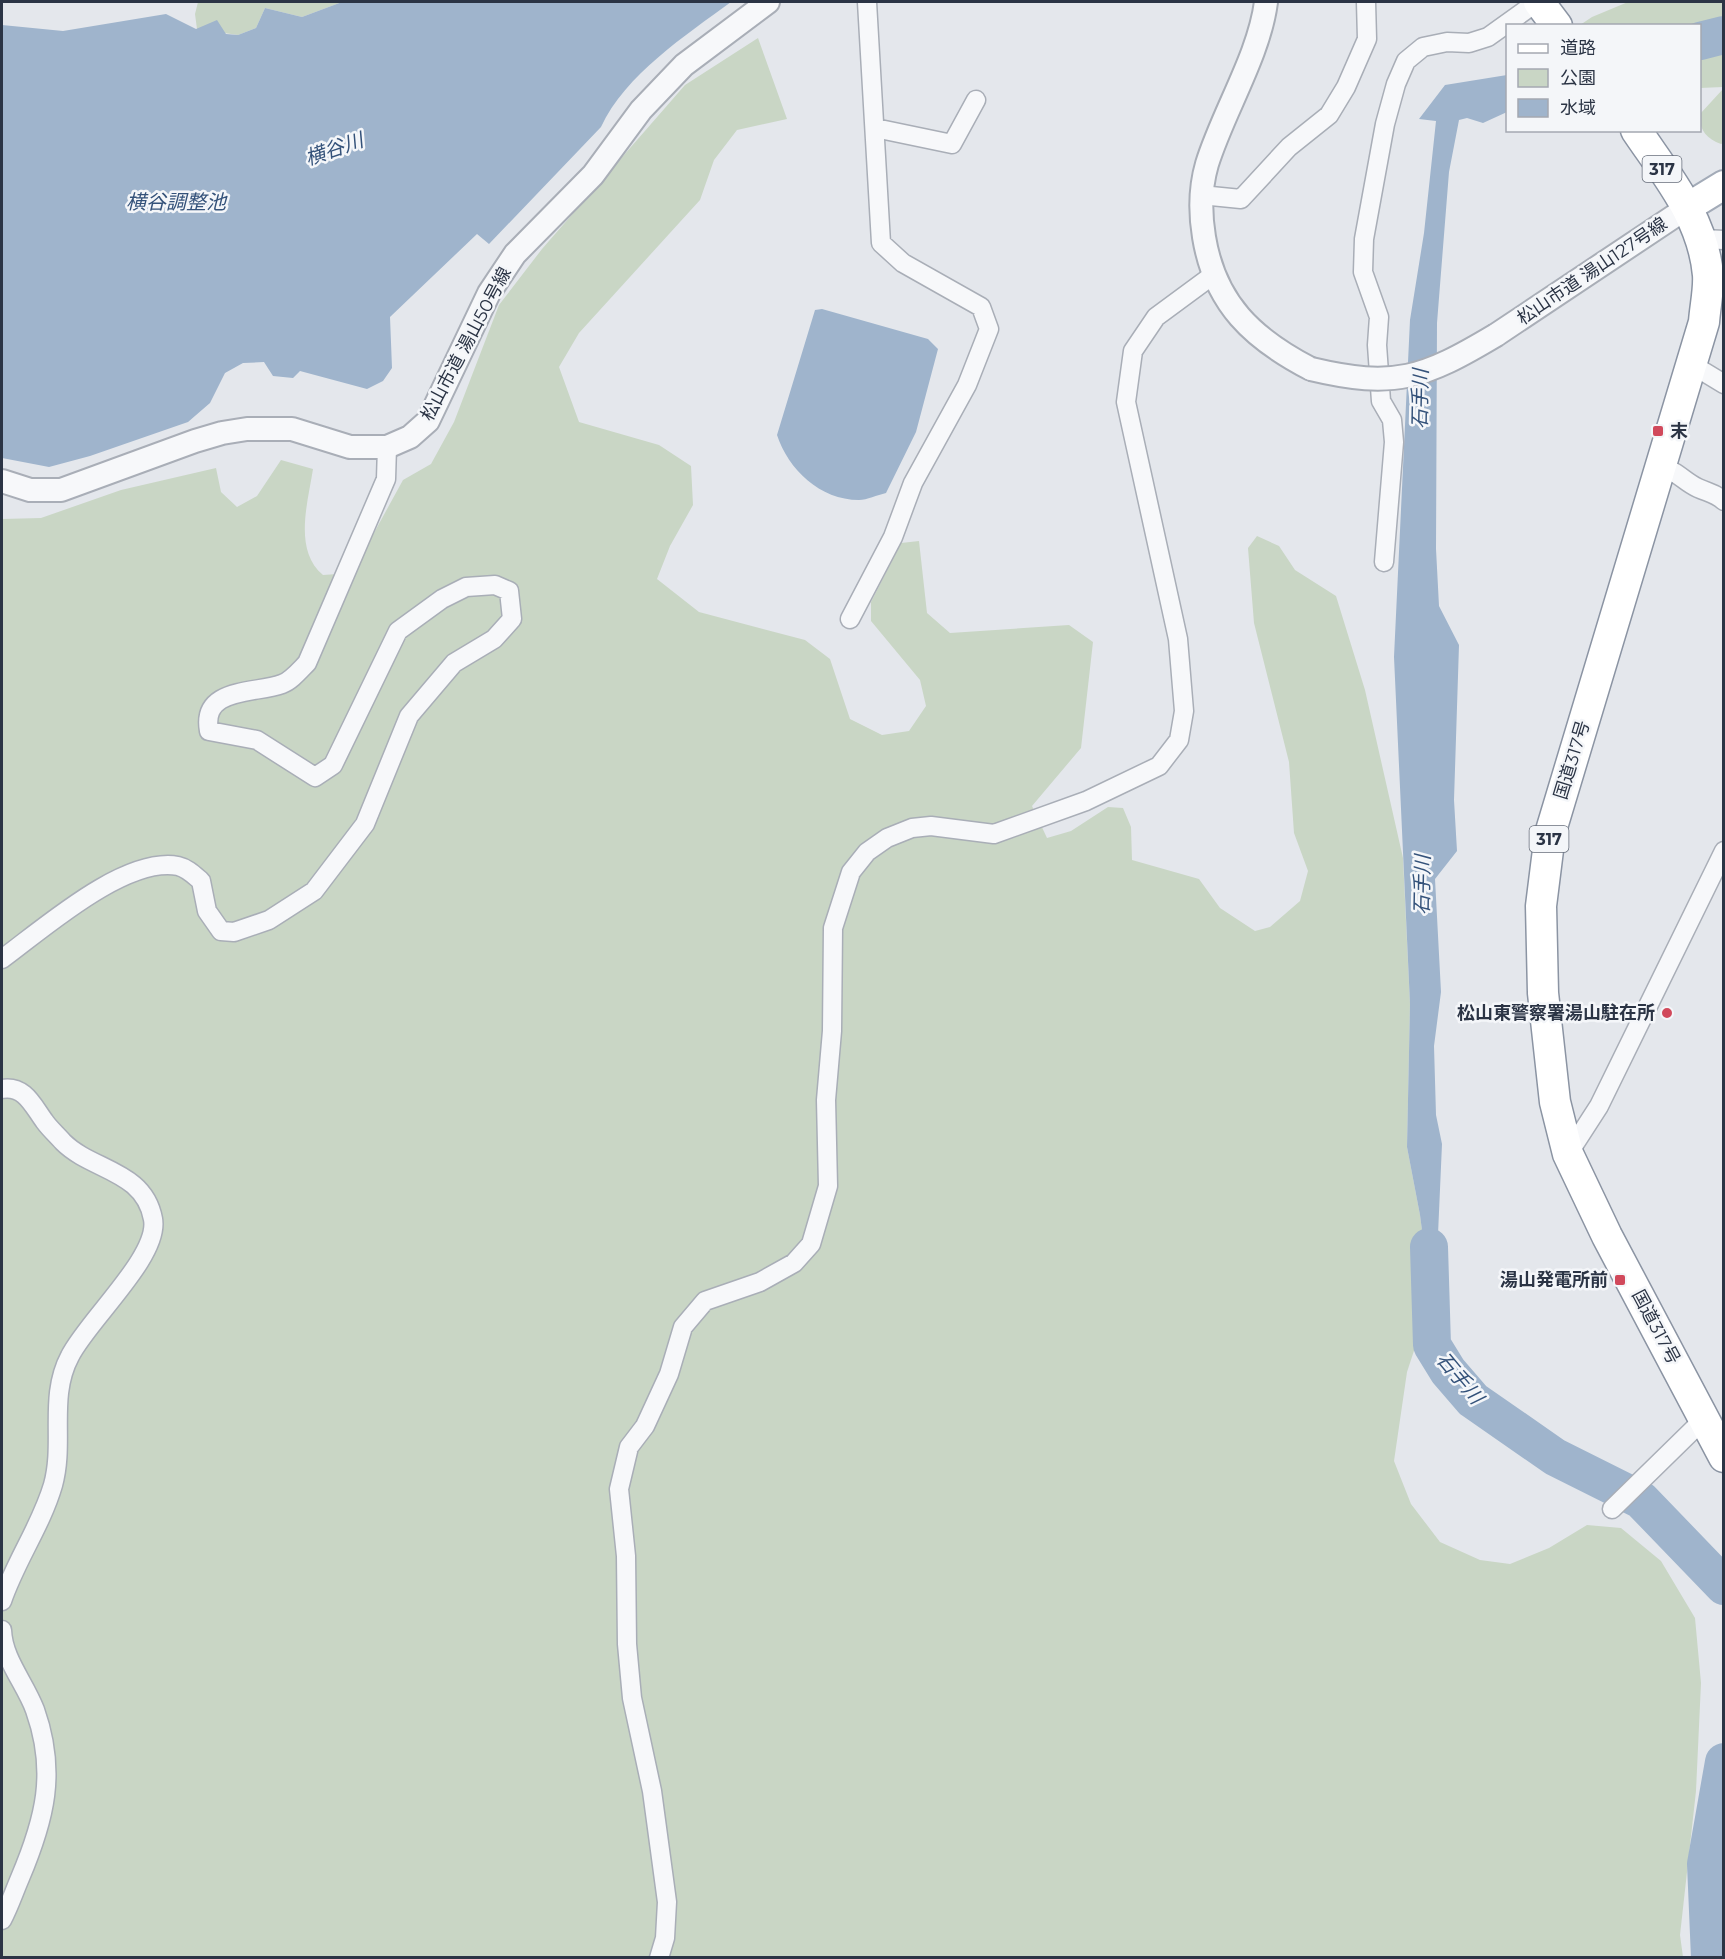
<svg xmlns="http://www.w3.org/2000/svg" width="1725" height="1959" viewBox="0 0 1725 1959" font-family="Montserrat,'Noto Sans JP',sans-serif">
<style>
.green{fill:#c9d6c5}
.water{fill:#9fb4cc}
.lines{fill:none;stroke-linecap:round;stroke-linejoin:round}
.river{stroke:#9fb4cc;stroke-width:38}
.minor-casing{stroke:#a9aeb7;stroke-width:21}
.tertiary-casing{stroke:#a9aeb7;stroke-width:26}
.primary-casing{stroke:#a3abb8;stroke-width:32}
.trunk-casing{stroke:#8b94a3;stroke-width:33}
.minor{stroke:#f7f8fa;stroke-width:18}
.tertiary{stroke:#f7f8fa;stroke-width:22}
.primary{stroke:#fff;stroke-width:28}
.trunk{stroke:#fff;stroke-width:30}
.tertiary-bridge-casing{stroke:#a9aeb7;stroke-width:26;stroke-linecap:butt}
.tertiary-bridge{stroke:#f7f8fa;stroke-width:22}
.poi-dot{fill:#d1495b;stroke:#f4f6f9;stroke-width:2}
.labels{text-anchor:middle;stroke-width:5;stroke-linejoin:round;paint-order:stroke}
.shield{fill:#f4f6f9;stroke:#676e7b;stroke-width:1.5}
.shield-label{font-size:16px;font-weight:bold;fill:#2b3445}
.street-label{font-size:18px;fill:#2b3445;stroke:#f4f6f9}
.poi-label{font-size:18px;font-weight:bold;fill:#2b3445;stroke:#f4f6f9;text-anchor:end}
.water-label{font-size:20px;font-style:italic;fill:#34527a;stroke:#f4f6f9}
</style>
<rect width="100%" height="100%" fill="#e4e7ec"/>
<path class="green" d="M 198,2 L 342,2 L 302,17 L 265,8 L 256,28 L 238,35 L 197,29 L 195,14 Z
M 1628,2 L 1723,2 L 1723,87 L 1700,88 L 1700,26 L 1580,25 L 1592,17 Z
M 758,38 L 787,119 L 737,130 L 714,160 L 700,200 L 579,333 L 559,367 L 579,422 L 659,445 L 691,466 L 693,505 L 670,546 L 657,579 L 699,612 L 805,640 L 830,659 L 850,719 L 882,735 L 909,731 L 926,706 L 920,680 L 871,621 L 871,602 L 901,543 L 919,541 L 927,613 L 950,633 L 1069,625 L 1093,642 L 1081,748 L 1032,806 L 1047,838 L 1071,831 L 1108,807 L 1123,808 L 1131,827 L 1132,860 L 1199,879 L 1220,908 L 1255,931 L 1270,927 L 1300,901 L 1308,871 L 1294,833 L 1289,762 L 1254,623 L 1248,548 L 1257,536 L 1279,546 L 1295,570 L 1336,596 L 1365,690 L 1403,858 L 1410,1004 L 1407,1147 L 1420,1215 L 1431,1299 L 1407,1372 L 1394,1461 L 1411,1504 L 1440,1542 L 1480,1560 L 1510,1564 L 1549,1548 L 1587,1525 L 1621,1528 L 1661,1561 L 1695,1618 L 1701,1683 L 1696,1791 L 1680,1935 L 1683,1957 L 2,1957 L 2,519 L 41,518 L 121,490 L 216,468 L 221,492 L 237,507 L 257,496 L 281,460 L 313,469 C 308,502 293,550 323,575 L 352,573 L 403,480 L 431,464 L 454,422 L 499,305 L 542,249 L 685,85 Z
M 1723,89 L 1724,143 L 1721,144 C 1706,138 1699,130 1700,114 Z"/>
<path class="water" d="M 342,2 L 731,2 C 686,35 625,75 601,127 L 489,244 L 477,234 L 390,317 L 392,368 L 383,381 L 367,389 L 300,371 L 293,378 L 273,376 L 264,362 L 243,363 L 225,373 L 210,403 L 188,422 L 90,456 L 49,467 L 2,458 L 2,25 L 63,31 L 166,14 L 196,29 L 217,20 L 226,34 L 238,35 L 256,28 L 265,8 L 302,17 Z
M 1507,75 L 1507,112 L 1483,123 L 1467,118 L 1459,120 L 1449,172 L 1437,323 L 1436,549 L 1439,606 L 1459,645 L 1454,800 L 1457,851 L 1435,879 L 1441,992 L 1434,1046 L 1436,1115 L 1442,1144 L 1437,1257 L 1431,1299 L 1420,1215 L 1407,1147 L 1410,1004 L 1394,657 L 1410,320 L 1424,233 L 1436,121 L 1419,119 L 1445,85 Z
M 822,309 L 928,339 L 938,349 L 916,432 L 886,493 C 877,495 867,500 859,500 C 820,500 788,469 777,435 L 815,310 Z"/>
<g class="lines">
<path class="river" d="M 1700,41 L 1724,35
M 1429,1247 L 1432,1345 L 1448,1371 L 1473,1400 L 1555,1457 L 1641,1500 L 1724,1586
M 1710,1958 L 1706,1864 L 1724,1762"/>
<defs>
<path id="minor" d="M 875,128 L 952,144 L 976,100
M 1201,195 L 1241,199 L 1289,147 L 1329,115 L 1346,87 L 1367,39 L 1366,2
M 1703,239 L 1724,240
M 1691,364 L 1724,384
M 1660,467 C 1678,471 1683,481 1698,488 C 1709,493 1715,493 1724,501
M 1384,562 L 1394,442 L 1392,420 L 1381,401 L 1377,345 L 1379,317 L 1363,272 L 1364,239 L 1385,124 L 1396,84 L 1406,61 L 1423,47 L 1447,42 L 1469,43 L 1488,37 L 1537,2
M 850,619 L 893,537 L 913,483 L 967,385 L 989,329 L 981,307 L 903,263 L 881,243 L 867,2
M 2,959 C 43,929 125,856 178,866 C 187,868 194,875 201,881 L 207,911 L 221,931 L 234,932 L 269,920 L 314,891 L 365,824 L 409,716 L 454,663 L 494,639 L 512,619 L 509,591 L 495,585 L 466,587 L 442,599 L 398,631 L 333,765 L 315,777 L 257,740 L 209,731 C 201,687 254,694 282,684 C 291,681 300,670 307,663 L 386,479 L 387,447
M 2,1089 C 25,1085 33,1106 45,1122 C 50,1129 57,1135 63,1142 C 92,1171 144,1170 153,1219 C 160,1256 87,1321 70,1356 C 48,1397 65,1442 53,1485 C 41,1526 16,1560 2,1601
M 1568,1154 L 1599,1106 L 1724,851
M 1612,1509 L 1705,1418
M 2,1630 C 3,1659 25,1683 35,1710 C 57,1772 45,1819 20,1878 C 14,1892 9,1907 2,1920
M 659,1958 L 665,1938 L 667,1902 L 652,1791 L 632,1698 L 627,1644 L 626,1556 L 619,1489 L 629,1447 L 645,1426 L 669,1374 L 683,1327 L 705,1301 L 760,1282 L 794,1263 L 811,1244 L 828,1186 L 826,1100 L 832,1031 L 833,928 L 851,872 L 867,852 L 887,838 L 912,828 L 931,826 L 994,834 L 1086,801 L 1159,766 L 1179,740 L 1184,711 L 1178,639 L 1126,402 L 1133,351 L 1156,317 L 1213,275"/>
<path id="tertiary" d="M 1266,2 C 1259,56 1223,112 1207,164 C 1200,188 1200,213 1204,237 C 1215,304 1253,339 1311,369
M 1496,335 L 1688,207
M 2,481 L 30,490 L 61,490 L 195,441 L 222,433 L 247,429 L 292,429 L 350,447 L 387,447 L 410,437 L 428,421 L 489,293 L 515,254 L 593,175 L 641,110 L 684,65 L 768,2"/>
<path id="primary" d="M 1688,207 L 1724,185"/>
<path id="trunk" d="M 1539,2 L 1557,26
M 1636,130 C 1667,176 1703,218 1708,275 C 1709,290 1705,307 1704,322 L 1550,834 L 1541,906 L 1543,993 L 1555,1102 L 1568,1154 L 1607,1236 L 1724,1457"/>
</defs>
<use href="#minor" class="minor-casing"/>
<use href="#tertiary" class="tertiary-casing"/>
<use href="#primary" class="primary-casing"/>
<use href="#trunk" class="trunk-casing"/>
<use href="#minor" class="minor"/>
<use href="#tertiary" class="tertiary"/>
<use href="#primary" class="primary"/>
<use href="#trunk" class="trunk"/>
<defs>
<path id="tertiary-bridge" d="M 1311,369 C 1395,389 1424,378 1496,335"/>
</defs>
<use href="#tertiary-bridge" class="tertiary-bridge-casing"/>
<use href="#tertiary-bridge" class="tertiary-bridge"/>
</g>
<g class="poi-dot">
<rect x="1652" y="425" width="12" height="12" rx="3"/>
<circle cx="1667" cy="1013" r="6"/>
<rect x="1614" y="1274" width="12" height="12" rx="3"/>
</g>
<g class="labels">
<g class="shield">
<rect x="1642.5" y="156" width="39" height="26" rx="4.5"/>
<rect x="1529.5" y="826" width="39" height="26" rx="4.5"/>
</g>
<g class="shield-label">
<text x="1662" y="175">317</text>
<text x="1549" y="845">317</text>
</g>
<g class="street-label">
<text transform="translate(1592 271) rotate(-34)" y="6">松山市道 湯山127号線</text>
<text transform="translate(466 344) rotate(-62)" y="6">松山市道 湯山50号線</text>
<text transform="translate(1572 760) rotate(-73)" y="6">国道317号</text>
<text transform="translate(1656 1327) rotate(62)" y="6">国道317号</text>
</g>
<g class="poi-label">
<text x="1670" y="437" text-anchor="start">末</text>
<text x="1655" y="1019">松山東警察署湯山駐在所</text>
<text x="1608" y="1286">湯山発電所前</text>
</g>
<g class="water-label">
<text transform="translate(334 149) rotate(-19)" y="7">横谷川</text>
<text x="176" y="209">横谷調整池</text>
<text transform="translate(1420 399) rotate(-89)" y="7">石手川</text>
<text transform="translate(1422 885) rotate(-89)" y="7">石手川</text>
<text transform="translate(1460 1378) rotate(50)" y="7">石手川</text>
</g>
</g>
<rect width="1725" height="1959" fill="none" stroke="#2b3445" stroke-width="6"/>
<rect x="1506" y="24" width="195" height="108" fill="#f4f6f9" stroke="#a4a8b1" stroke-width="1.5"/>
<rect x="1518" y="44" width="30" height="9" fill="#ffffff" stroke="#a4a8b1" stroke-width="1.5"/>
<text x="1560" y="54" font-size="18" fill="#2b3445">道路</text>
<rect x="1518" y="69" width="30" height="18" fill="#c9d6c5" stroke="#a4a8b1" stroke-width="1.5"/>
<text x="1560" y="84" font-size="18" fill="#2b3445">公園</text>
<rect x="1518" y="99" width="30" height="18" fill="#9fb4cc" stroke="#a4a8b1" stroke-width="1.5"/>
<text x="1560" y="114" font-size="18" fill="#2b3445">水域</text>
</svg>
